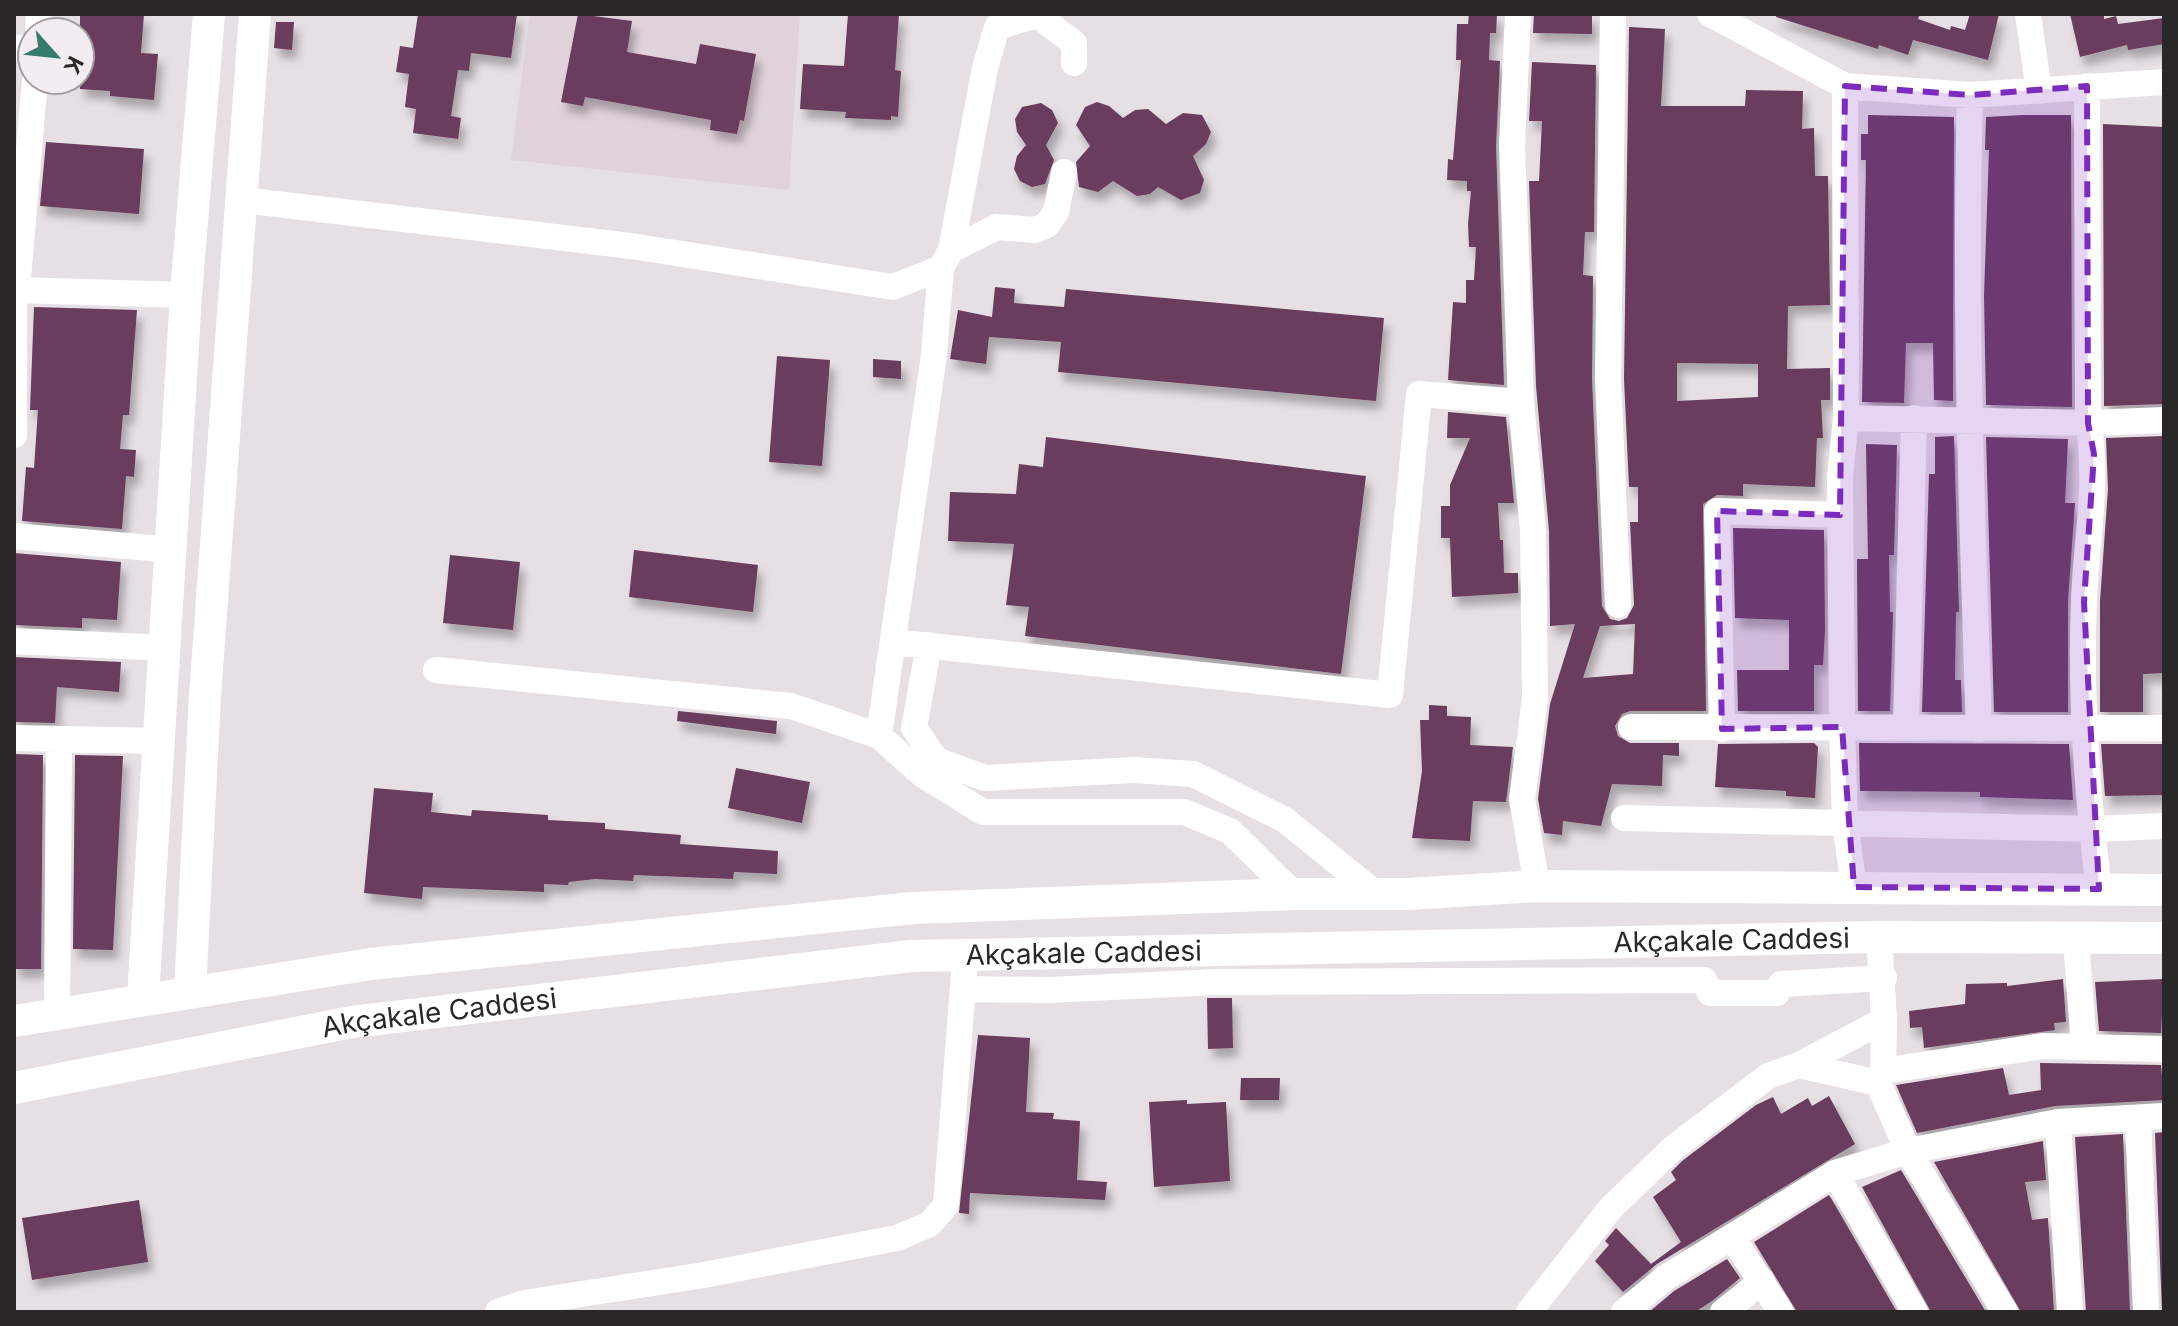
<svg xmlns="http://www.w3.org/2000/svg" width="2178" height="1326" viewBox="0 0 2178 1326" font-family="Inter,sans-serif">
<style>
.built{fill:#e0d2db}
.building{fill:#6a3c5e;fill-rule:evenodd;filter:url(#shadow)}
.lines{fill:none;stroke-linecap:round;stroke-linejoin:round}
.minor{stroke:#fff;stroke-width:26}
.major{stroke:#fff;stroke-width:32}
.marked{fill:#7b2cbf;fill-opacity:0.2;stroke:#7b2cbf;stroke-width:6;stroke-dasharray:16 10;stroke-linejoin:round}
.labels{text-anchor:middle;stroke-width:8;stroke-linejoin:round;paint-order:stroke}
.street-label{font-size:28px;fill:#2a2729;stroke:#f3ecf1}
</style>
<defs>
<filter id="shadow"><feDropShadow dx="5" dy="9" stdDeviation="4" flood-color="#0004"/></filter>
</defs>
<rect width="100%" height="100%" fill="#e6dfe4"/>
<path class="built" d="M 530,14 L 800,14 L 789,190 L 511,160 Z"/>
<path class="building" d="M 80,14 L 144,14 L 141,53 L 158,54 L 154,100 L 110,96 L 110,91 L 80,89 Z
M 418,14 L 517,14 L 511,58 L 471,53 L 469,71 L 458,70 L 451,116 L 461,118 L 458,139 L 413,133 L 416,109 L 405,107 L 409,74 L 396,72 L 400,46 L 413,48 Z
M 578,14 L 632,21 L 627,52 L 696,64 L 700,44 L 756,54 L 744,121 L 740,120 L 737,134 L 710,130 L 711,120 L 585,97 L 583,106 L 561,102 Z
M 848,14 L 899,14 L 895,70 L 901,71 L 898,117 L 891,116 L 891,120 L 845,118 L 846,112 L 800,109 L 803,64 L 844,66 Z
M 1469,14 L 1497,14 L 1496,33 L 1490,33 L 1489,60 L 1500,61 L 1496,146 L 1504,385 L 1448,380 L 1453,302 L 1466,303 L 1466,280 L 1474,280 L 1476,247 L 1469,247 L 1468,224 L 1471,191 L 1467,191 L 1467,181 L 1447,180 L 1448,159 L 1453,160 L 1461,60 L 1456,60 L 1457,24 L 1468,24 Z
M 1534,14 L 1592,14 L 1592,34 L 1533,33 Z
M 1777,14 L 1920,14 L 1918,19 L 1950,30 L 1951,26 L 1965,30 L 1970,14 L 1999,14 L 1988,60 L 1913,40 L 1908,55 L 1879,45 L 1878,49 L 1776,17 Z
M 2070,14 L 2104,14 L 2104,19 L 2116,16 L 2118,24 L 2164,18 L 2164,44 L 2128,50 L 2127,45 L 2080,57 Z
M 276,22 L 294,22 L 292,50 L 274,48 Z
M 1629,27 L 1665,29 L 1661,106 L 1745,106 L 1746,90 L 1803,91 L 1802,129 L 1814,128 L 1815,176 L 1828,176 L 1830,305 L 1788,306 L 1787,369 L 1830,368 L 1830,400 L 1821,400 L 1823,438 L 1817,438 L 1815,487 L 1743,484 L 1743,496 L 1717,495 L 1703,504 L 1706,711 L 1630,711 L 1622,714 L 1615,726 L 1618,736 L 1630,743 L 1679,743 L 1679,756 L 1663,755 L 1662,786 L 1612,784 L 1601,826 L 1563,821 L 1562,835 L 1544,833 L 1538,799 L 1550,704 L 1575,624 L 1550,626 L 1549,531 L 1536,386 L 1529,181 L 1539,181 L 1542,121 L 1529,121 L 1532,62 L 1596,65 L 1594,232 L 1585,232 L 1583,275 L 1593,276 L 1592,380 L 1602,606 L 1610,619 L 1619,621 L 1627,618 L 1634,605 L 1630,522 L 1638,522 L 1638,487 L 1629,487 L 1624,379 ZM 1677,363 L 1758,364 L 1758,397 L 1677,401 ZM 1635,624 L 1633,674 L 1583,678 L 1600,626 Z
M 1097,102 L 1109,106 L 1123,118 L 1135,110 L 1148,109 L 1166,124 L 1183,113 L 1202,115 L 1211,132 L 1206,144 L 1193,156 L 1204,180 L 1200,193 L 1181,200 L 1158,187 L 1150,194 L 1137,196 L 1113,181 L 1098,192 L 1079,187 L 1076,162 L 1090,146 L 1076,125 L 1085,107 Z
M 1041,103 L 1052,110 L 1058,123 L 1046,145 L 1054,160 L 1045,184 L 1032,187 L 1020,181 L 1014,169 L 1017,156 L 1026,145 L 1017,132 L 1015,119 L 1022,107 Z
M 1868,115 L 1954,117 L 1953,401 L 1934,400 L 1933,343 L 1906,343 L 1904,403 L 1862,402 L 1866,160 L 1861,160 L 1861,134 L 1868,134 Z
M 2023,115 L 2071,115 L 2072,407 L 1986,405 L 1984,296 L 1989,150 L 1985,150 L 1986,117 Z
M 2103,124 L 2164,127 L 2164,404 L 2104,406 Z
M 46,142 L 144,149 L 139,214 L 40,206 Z
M 995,287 L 1015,289 L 1014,303 L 1064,307 L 1066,289 L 1384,318 L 1376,401 L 1058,372 L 1061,342 L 989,337 L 986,364 L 950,359 L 958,310 L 992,317 Z
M 34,307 L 137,310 L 129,415 L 123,415 L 120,449 L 136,450 L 134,477 L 126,476 L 122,529 L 22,521 L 26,467 L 34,468 L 38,410 L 30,410 Z
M 777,356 L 830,360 L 822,466 L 769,462 Z
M 873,359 L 901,361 L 901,379 L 873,377 Z
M 1448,412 L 1506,417 L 1514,503 L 1498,503 L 1500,540 L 1503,540 L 1504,573 L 1518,573 L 1518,593 L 1452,597 L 1450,538 L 1441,538 L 1441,506 L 1450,506 L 1450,485 L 1470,438 L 1447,438 Z
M 1954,436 L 1959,612 L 1956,612 L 1955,680 L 1961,680 L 1962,712 L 1922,712 L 1929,474 L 1935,474 L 1935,437 Z
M 2164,436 L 2164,673 L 2143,674 L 2143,712 L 2100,712 L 2100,601 L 2108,489 L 2106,438 Z
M 1046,437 L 1366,476 L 1341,674 L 1025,636 L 1029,607 L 1006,605 L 1014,544 L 948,541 L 950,492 L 1016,494 L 1019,464 L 1043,467 Z
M 1986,437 L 2068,439 L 2065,503 L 2075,503 L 2068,600 L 2068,712 L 1994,712 Z
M 1866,444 L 1897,445 L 1894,555 L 1889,555 L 1890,612 L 1893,612 L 1890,711 L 1858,711 L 1857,559 L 1868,559 Z
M 1733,528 L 1824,530 L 1825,630 L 1823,665 L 1814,665 L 1814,711 L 1738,711 L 1737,670 L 1789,670 L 1789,620 L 1735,618 Z
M 634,550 L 758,565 L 753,612 L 629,597 Z
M 14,553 L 121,562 L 117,620 L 82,618 L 82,628 L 14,625 Z
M 450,555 L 520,562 L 513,630 L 443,623 Z
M 14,657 L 121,662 L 119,692 L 57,687 L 55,723 L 14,722 Z
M 1429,705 L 1447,706 L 1447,716 L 1471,717 L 1470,745 L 1513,747 L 1506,802 L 1473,801 L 1470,841 L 1412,838 L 1422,771 L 1420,720 L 1429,720 Z
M 678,711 L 777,721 L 776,734 L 677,721 Z
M 1814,743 L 1818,747 L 1815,798 L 1786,796 L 1786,791 L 1715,787 L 1718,744 Z
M 1859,743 L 2069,744 L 2073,800 L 1980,797 L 1980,792 L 1860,791 Z
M 2101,744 L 2164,744 L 2164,795 L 2105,796 Z
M 14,754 L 43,755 L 41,969 L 14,969 Z
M 75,755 L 123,756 L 113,950 L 73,949 Z
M 736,768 L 810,782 L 802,823 L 728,808 Z
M 374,788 L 433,793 L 431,812 L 471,816 L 472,810 L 548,815 L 548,820 L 605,823 L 605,829 L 681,835 L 680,844 L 778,851 L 777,874 L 734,872 L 733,879 L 634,875 L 633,881 L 595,879 L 569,882 L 568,885 L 544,884 L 544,892 L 423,887 L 422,899 L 364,893 Z
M 2063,979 L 2066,1022 L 2054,1023 L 2055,1030 L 1924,1048 L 1922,1027 L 1910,1028 L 1909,1011 L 1965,1004 L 1966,984 L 2007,983 L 2007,986 Z
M 2164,979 L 2161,1033 L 2099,1031 L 2095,982 Z
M 1207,998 L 1232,998 L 1233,1048 L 1208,1049 Z
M 978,1035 L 1030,1038 L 1026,1112 L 1054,1113 L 1053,1119 L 1080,1121 L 1077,1180 L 1107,1182 L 1105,1200 L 970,1193 L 969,1214 L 959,1213 Z
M 2040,1063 L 2161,1065 L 2164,1100 L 2055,1106 L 1917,1133 L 1896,1085 L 2003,1068 L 2009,1095 L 2041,1090 Z
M 1241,1078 L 1280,1078 L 1279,1100 L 1240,1100 Z
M 1829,1096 L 1855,1144 L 1657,1264 L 1623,1292 L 1595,1261 L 1609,1245 L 1605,1241 L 1616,1228 L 1651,1264 L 1681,1242 L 1653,1197 L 1676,1180 L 1671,1172 L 1682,1161 L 1756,1105 L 1773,1097 L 1781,1114 L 1808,1098 L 1812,1106 Z
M 1187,1100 L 1187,1104 L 1226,1102 L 1230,1181 L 1154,1187 L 1149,1102 Z
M 2164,1132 L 2164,1312 L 2162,1312 L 2155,1133 Z
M 2123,1134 L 2130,1312 L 2086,1312 L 2075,1137 Z
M 2043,1141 L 2046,1180 L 2025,1182 L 2032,1220 L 2048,1218 L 2054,1312 L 2021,1312 L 1934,1162 Z
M 1901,1170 L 1986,1312 L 1931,1312 L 1862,1187 Z
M 1829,1195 L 1831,1198 L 1897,1312 L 1797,1312 L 1754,1242 Z
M 139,1200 L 148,1262 L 32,1280 L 22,1218 Z
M 1727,1259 L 1740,1278 L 1712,1301 L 1695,1312 L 1649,1312 L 1674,1291 Z"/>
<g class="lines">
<path class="minor" d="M 1518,14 L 1512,145 L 1521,402 L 1533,531 L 1535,698 L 1522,799 L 1537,886
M 1613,14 L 1608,379 L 1618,605
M 1710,14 L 1845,86 L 1970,95 L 2164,82
M 2028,14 L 2039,91
M 38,32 L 39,14
M 14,48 L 32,48
M 35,80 L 17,290 L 186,295
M 1845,86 L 1846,418 L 1840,477 L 1842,727 L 1845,822 L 1854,887
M 2087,86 L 2088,423 C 2099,481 2086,541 2084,600 C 2080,696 2087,794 2099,889
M 1970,95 C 1964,307 1972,517 1979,729
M 242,200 L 631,246 L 893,287 L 941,268 L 951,250 L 985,68 L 997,27 L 1037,15 L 1074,43 L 1074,63
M 951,250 L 997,227 L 1035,230 L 1047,225 L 1056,212 L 1064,172
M 941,268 L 934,355 L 879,736 L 923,775 L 983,812 L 1184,812 L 1230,831 L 1294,894
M 14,290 L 14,435
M 1846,418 L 2088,423 L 2164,420
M 14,536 L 173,550
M 14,641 L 166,648
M 894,642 L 1390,695 L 1419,394 L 1521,402
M 929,645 L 914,728 L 936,760 L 985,778 L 1134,770 L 1193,774 L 1285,820 L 1375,893
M 436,670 L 791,706 L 879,736
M 1906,726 L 1914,418
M 1631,727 L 2164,728
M 1722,729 L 1717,511 L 1840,515
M 14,738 L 159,741
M 1624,818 L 2092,829 L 2164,826
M 2076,941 L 2084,1046
M 963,989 L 1049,990 L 1215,982 L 1704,980 L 1710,993 L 1777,993 L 1781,984 L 1884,978
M 57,1012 L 59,739
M 1884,1020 L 1883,1071 L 1878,1083 L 1908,1151 L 2005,1312
M 1799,1065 L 1878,1083
M 1883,1071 L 2043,1046 L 2164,1049
M 2138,1119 L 2146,1312
M 2058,1122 L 2070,1312
M 1835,1173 L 1915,1312
M 1732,1237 L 1781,1312
M 498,1312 L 524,1303 L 698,1276 L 897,1238 L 930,1224 L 946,1205 L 964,973
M 1529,1312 L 1610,1209 L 1672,1149 L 1768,1076 L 1799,1065 L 1884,1020 L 1879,937
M 1624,1312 L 1665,1278 L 1835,1173 L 1908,1151 L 2058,1122 L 2164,1116
M 1723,1312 L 1762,1281"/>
<g class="major">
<path d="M 190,992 L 205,695 L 255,14"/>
<path d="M 143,998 L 186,295 L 209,14"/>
<path d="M 14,1021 L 371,964 L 913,908 L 1294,894 L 1408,894 L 1537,886 L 2164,890"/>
<path id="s1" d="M 14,1088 L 352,1022 L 911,956 L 1879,937 L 2164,938"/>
</g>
</g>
<path class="marked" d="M 1845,86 L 1970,95 L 2087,86 L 2088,423 L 2094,454 L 2084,602 L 2099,889 L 1854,887 L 1842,727 L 1722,729 L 1717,511 L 1840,515 Z"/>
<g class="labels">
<g class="street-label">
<text dy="10" stroke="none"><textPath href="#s1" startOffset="1728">Akçakale Caddesi</textPath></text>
<text dy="10" stroke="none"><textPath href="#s1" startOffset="1080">Akçakale Caddesi</textPath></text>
<text dy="10" stroke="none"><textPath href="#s1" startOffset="432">Akçakale Caddesi</textPath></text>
</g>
</g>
<rect width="2178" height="1326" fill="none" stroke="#2a2729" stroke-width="32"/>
<g transform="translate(56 56) rotate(117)"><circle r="38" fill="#f3ecf1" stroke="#a39da1" stroke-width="2"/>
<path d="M0-6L14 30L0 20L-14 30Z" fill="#367b6e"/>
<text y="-12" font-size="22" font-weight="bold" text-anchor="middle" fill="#2a2729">K</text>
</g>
</svg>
